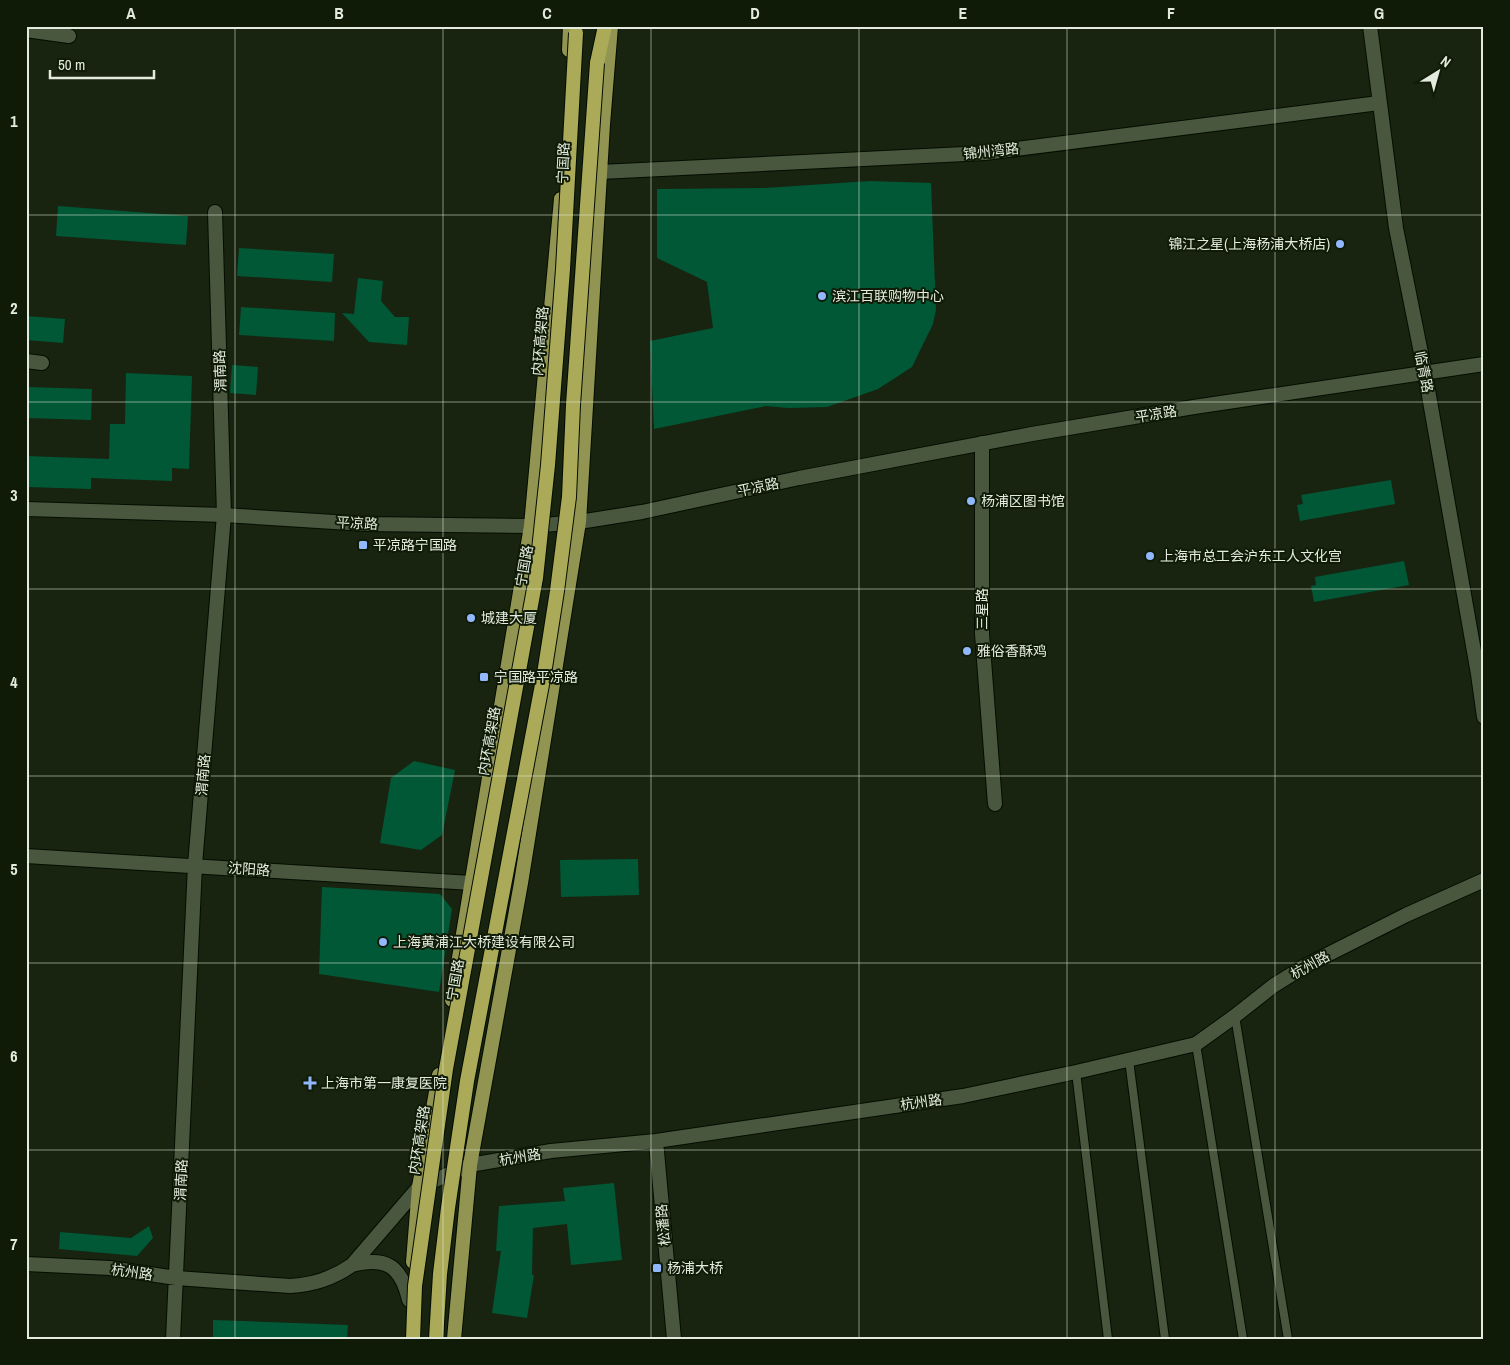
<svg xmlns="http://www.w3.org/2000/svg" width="1510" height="1365" viewBox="0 0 1510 1365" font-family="'Archivo Narrow','Noto Sans SC',sans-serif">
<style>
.building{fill:#015836}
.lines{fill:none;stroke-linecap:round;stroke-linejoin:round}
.service-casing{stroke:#040d00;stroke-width:10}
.minor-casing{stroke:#040d00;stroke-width:16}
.tertiary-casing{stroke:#040d00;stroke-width:16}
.secondary-casing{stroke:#040d00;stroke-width:16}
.primary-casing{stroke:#040d00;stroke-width:16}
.trunk-casing{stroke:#040d00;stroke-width:16}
.service{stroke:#49573f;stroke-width:8}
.minor{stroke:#49573f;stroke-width:14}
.tertiary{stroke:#49573f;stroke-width:14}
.secondary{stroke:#49573f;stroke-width:14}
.primary{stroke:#929552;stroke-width:14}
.trunk{stroke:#aaaa58;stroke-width:14}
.trunk-bridge-casing{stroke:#040d00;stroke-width:16;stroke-linecap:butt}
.trunk-bridge{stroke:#aaaa58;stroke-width:14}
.grid{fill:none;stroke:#e2ebdd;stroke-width:1;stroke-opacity:0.55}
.poi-dot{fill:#91b8fd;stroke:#0f1b06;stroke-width:2}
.labels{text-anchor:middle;stroke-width:4;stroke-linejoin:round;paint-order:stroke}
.street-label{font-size:14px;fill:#e2ebdd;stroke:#0f1b06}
.poi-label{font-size:14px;fill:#e2ebdd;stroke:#0f1b06;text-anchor:start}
.neatline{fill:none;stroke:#e2ebdd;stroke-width:2}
.grid-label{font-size:16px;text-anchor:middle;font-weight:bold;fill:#e2ebdd}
</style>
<rect width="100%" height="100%" fill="#18240f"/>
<path class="building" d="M 870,181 L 931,183 L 936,310 L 933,324 L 912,367 L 878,389 L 827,407 L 788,408 L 766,406 L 654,429 L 650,341 L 713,328 L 707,282 L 657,258 L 657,189 L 765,188 Z
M 58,206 L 188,216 L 186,245 L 56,236 Z
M 239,248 L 334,254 L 332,282 L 237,276 Z
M 358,278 L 383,281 L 381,301 L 395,317 L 409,317 L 407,345 L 369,342 L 342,313 L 354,314 Z
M 241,307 L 335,313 L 334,341 L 239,335 Z
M 26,316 L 65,319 L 63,343 L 26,340 Z
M 232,365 L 258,367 L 256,395 L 230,393 Z
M 126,373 L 192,376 L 189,469 L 172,468 L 172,481 L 91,478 L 91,489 L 26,487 L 26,456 L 109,459 L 110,424 L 125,424 Z
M 26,387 L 92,389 L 91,420 L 26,418 Z
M 1391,480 L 1395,504 L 1300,521 L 1297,505 L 1303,504 L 1301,495 Z
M 1404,561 L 1409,585 L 1314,602 L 1311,586 L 1316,585 L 1315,577 Z
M 414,761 L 455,770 L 442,835 L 421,850 L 380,843 L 391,778 Z
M 638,859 L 639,895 L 561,897 L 560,860 Z
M 322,887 L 440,894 L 452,909 L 439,992 L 319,974 Z
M 614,1183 L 622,1260 L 571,1265 L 567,1224 L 533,1228 L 532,1275 L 534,1275 L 527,1318 L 492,1313 L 501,1251 L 496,1251 L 499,1206 L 565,1201 L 563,1188 Z
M 149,1226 L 153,1238 L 137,1256 L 59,1249 L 60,1232 L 131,1238 Z
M 213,1320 L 348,1325 L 347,1339 L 213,1339 Z"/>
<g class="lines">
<defs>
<path id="service" d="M 1235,1016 L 1288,1339
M 1196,1044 L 1243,1339
M 1129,1060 L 1165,1339
M 1076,1072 L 1108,1339"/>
<path id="minor" d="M 26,30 L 69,36
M 600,172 L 985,153 L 1379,103
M 26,361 L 42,363
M 982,443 L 982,634 L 995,804
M 26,856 L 472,883
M 656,1141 L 674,1339
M 26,1264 L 110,1268 L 176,1278 L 290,1286 C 313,1285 332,1279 352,1265 L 419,1187 L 470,1165 L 551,1151 L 656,1141 L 963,1096 L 1076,1072 L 1196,1044 L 1235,1016 L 1273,986 L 1305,966 L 1406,915 L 1484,880
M 352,1265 C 386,1256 401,1266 409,1300
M 173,1339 L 195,865 L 224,515 L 215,212"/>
<path id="tertiary" d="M 1370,26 L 1396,228 L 1425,373 L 1478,674 L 1484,717"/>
<path id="secondary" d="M 26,509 L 224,515 L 366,524 L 531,526 L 579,522 L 642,512 L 799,478 L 1032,434 L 1194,407 L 1484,364"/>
<path id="primary" d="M 569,50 L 570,26
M 452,1000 L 531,526 L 561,199
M 413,1262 L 419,1187 L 439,1075
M 454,1339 L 470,1165 L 521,883 L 579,522 L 603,124 L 611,26"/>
<path id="trunk" d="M 597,63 L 605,26"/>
</defs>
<use href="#service" class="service-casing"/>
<use href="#minor" class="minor-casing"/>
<use href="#tertiary" class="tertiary-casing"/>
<use href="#secondary" class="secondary-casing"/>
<use href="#primary" class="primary-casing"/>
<use href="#trunk" class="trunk-casing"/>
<use href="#service" class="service"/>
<use href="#minor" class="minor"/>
<use href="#tertiary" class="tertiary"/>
<use href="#secondary" class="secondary"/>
<use href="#primary" class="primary"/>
<use href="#trunk" class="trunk"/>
<defs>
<path id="trunk-bridge" d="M 413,1339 L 415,1286 L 446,1069 L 536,578 L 548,465 L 563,269 L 576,33
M 436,1339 L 440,1274 L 448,1208 L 467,1081 L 544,674 L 557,591 L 569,497 L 573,405 L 597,63"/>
</defs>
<use href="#trunk-bridge" class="trunk-bridge-casing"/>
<use href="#trunk-bridge" class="trunk-bridge"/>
</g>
<path class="grid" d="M 235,26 L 235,1339M 443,26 L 443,1339M 651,26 L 651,1339M 859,26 L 859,1339M 1067,26 L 1067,1339M 1275,26 L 1275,1339M 26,215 L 1484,215M 26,402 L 1484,402M 26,589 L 1484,589M 26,776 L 1484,776M 26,963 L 1484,963M 26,1150 L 1484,1150"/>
<g class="poi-dot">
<circle cx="1340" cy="244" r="5"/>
<circle cx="822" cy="296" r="5"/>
<circle cx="971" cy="501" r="5"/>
<rect x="358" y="540" width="10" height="10" rx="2.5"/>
<circle cx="1150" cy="556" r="5"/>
<circle cx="471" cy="618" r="5"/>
<circle cx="967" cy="651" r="5"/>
<rect x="479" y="672" width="10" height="10" rx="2.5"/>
<circle cx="383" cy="942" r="5"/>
<path d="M307.5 1075.5h5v5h5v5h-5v5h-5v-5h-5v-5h5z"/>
<rect x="652" y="1263" width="10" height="10" rx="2.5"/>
</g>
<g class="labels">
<g class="street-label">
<text transform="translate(991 151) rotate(-6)" y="5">锦州湾路</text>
<text transform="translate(563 163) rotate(-87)" y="5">宁国路</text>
<text transform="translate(540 341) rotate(-85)" y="5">内环高架路</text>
<text transform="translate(220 371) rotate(-92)" y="5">渭南路</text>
<text transform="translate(1424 372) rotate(79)" y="5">临青路</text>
<text transform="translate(1156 414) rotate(-9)" y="5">平凉路</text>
<text transform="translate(758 487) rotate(-12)" y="5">平凉路</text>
<text transform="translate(357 523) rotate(3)" y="5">平凉路</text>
<text transform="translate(524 566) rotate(-80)" y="5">宁国路</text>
<text transform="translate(982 609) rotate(-90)" y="5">三星路</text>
<text transform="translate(489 741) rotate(-80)" y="5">内环高架路</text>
<text transform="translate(203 775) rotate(-85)" y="5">渭南路</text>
<text transform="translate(249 869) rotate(4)" y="5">沈阳路</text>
<text transform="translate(1310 965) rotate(-29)" y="5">杭州路</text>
<text transform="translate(455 980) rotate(-80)" y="5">宁国路</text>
<text transform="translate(921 1102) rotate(-8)" y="5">杭州路</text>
<text transform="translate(419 1140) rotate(-81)" y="5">内环高架路</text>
<text transform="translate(520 1157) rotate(-9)" y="5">杭州路</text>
<text transform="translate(181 1180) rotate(-87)" y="5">渭南路</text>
<text transform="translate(663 1225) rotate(-95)" y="5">松潘路</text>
<text transform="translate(132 1272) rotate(8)" y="5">杭州路</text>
</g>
<g class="poi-label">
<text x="1330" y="249" text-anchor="end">锦江之星(上海杨浦大桥店)</text>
<text x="832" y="301">滨江百联购物中心</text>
<text x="981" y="506">杨浦区图书馆</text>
<text x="373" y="550">平凉路宁国路</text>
<text x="1160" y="561">上海市总工会沪东工人文化宫</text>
<text x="481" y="623">城建大厦</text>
<text x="977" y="656">雅俗香酥鸡</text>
<text x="494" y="682">宁国路平凉路</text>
<text x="393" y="947">上海黄浦江大桥建设有限公司</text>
<text x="321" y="1088">上海市第一康复医院</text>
<text x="667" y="1273">杨浦大桥</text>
</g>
</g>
<rect width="1510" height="1365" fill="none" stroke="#0f1b06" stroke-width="55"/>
<g transform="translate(1438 72) rotate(37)" stroke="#0f1b06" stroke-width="4" paint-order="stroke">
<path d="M0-4L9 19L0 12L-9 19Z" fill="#e2ebdd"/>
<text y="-8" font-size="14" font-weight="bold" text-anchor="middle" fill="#e2ebdd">N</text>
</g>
<path d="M50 70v8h104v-8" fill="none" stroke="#e2ebdd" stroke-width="2.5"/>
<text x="58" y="70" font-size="15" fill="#e2ebdd" stroke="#0f1b06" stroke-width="4" paint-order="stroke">50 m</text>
<rect x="28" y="28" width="1454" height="1310" class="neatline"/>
<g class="grid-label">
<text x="131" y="19">A</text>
<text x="339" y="19">B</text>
<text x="547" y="19">C</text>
<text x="755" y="19">D</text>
<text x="963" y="19">E</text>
<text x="1171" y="19">F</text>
<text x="1379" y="19">G</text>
<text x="14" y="127">1</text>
<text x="14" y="314">2</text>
<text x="14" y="501">3</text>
<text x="14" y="688">4</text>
<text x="14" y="875">5</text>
<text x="14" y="1062">6</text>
<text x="14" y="1250">7</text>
</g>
</svg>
